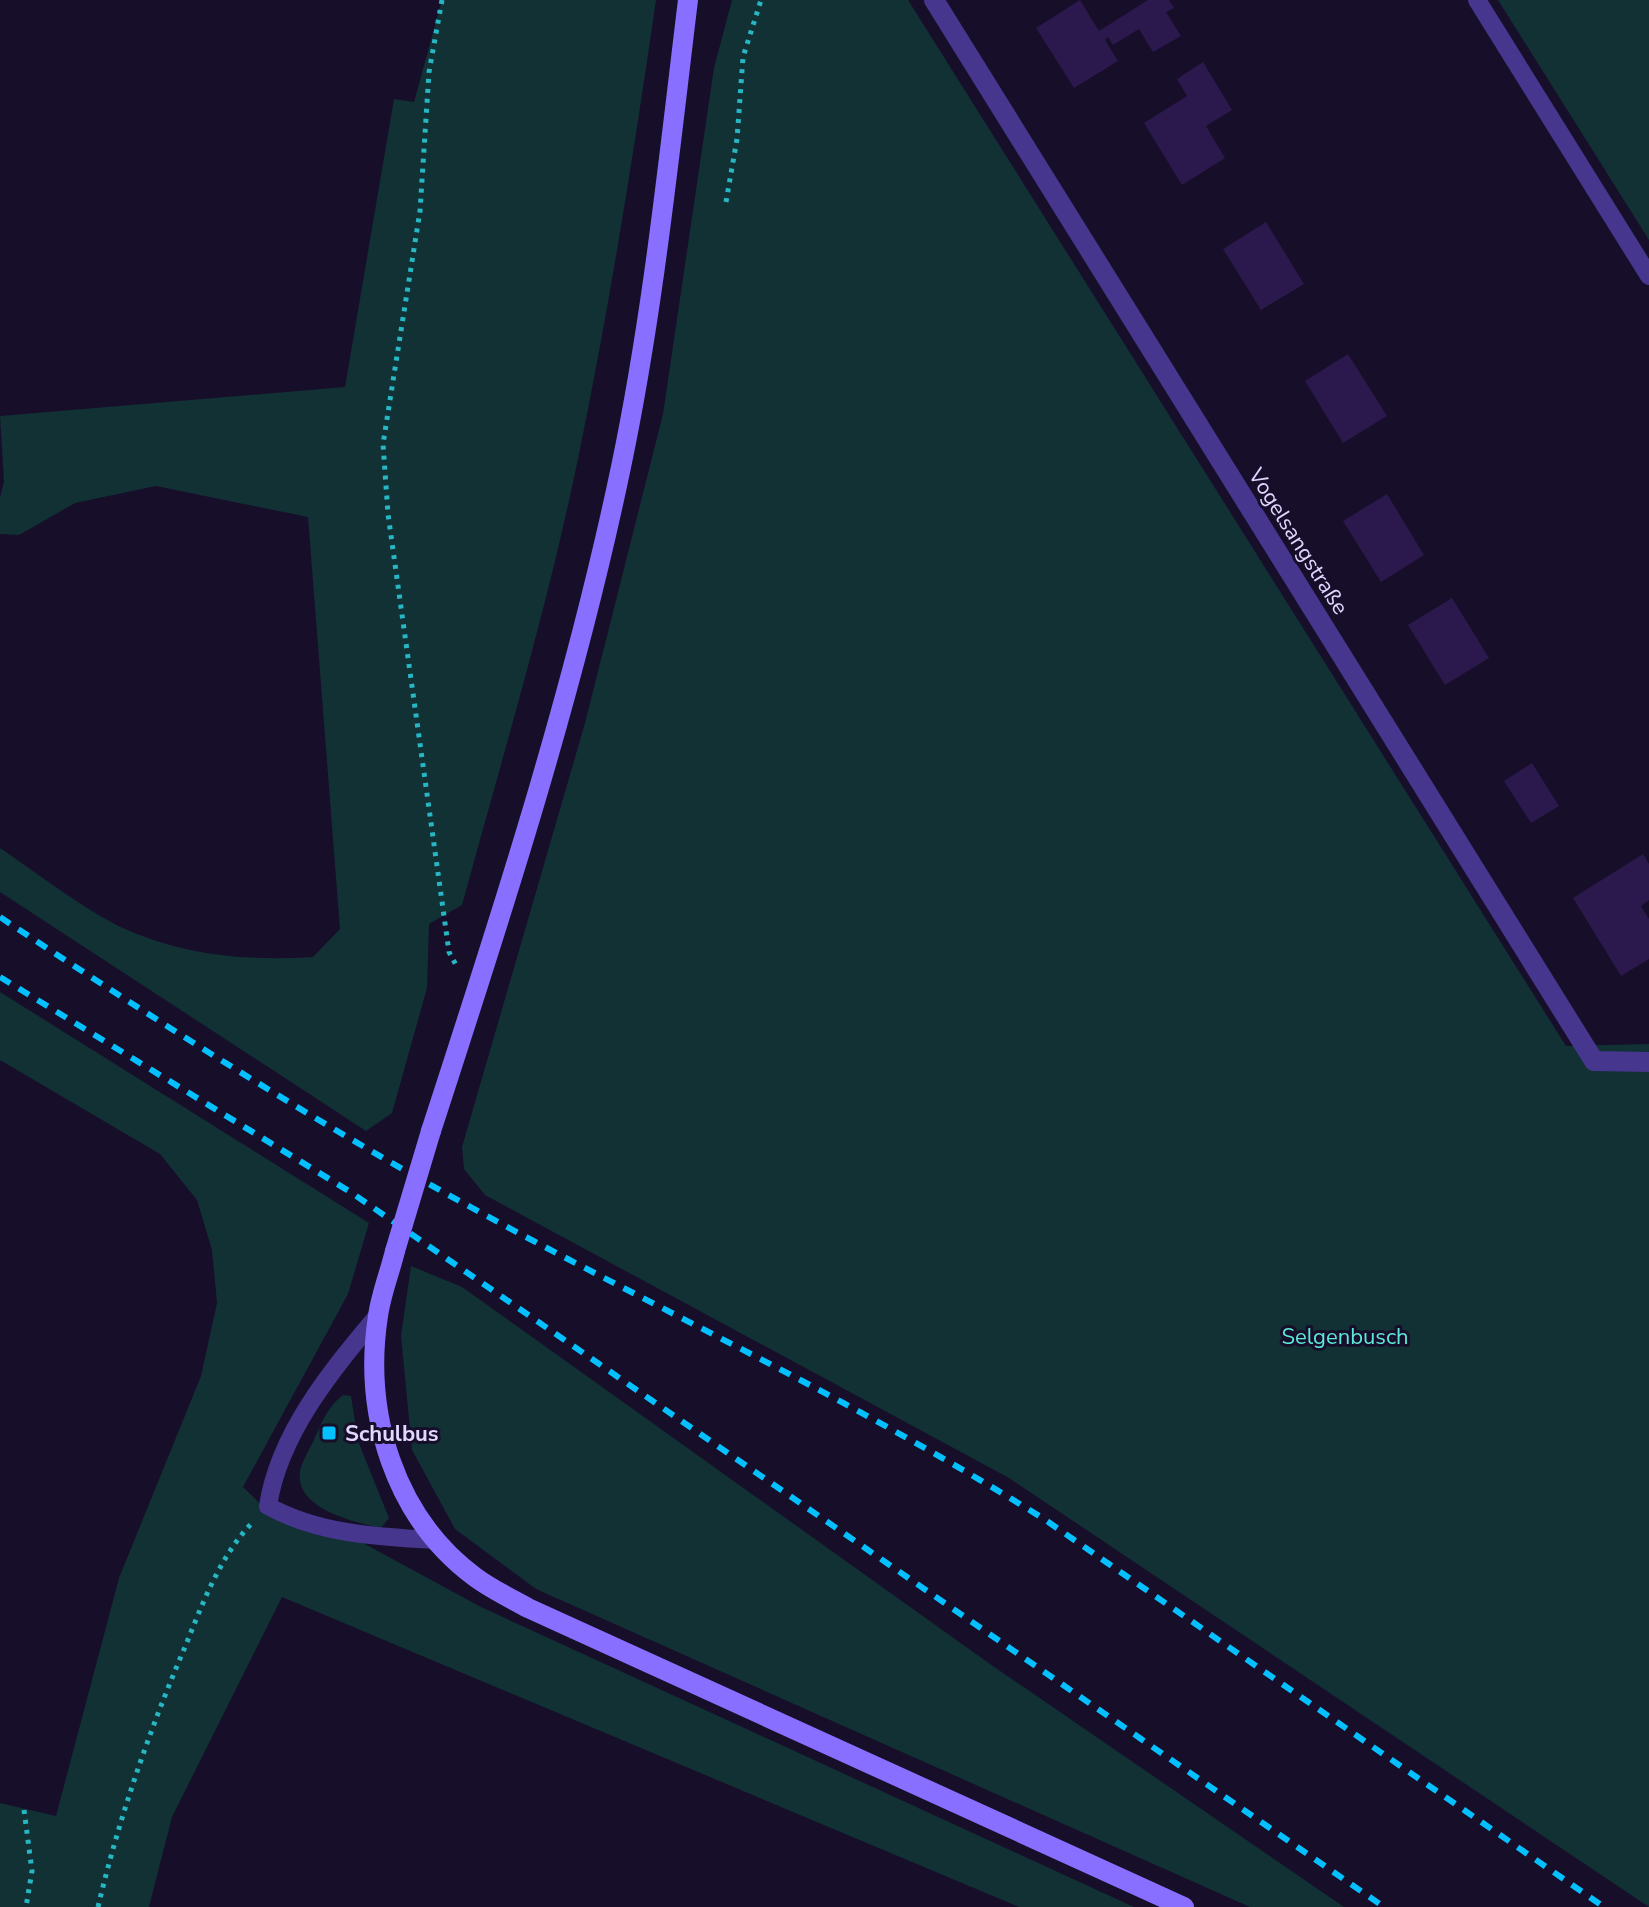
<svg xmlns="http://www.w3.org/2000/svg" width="1649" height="1907" viewBox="0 0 1649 1907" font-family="'Nunito Sans',sans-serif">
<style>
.green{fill:#113135}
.building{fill:#2b194d}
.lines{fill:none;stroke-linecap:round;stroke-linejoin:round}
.path{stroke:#27b6c4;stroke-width:5;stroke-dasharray:4 6;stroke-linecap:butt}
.service{stroke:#46368d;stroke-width:18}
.minor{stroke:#46368d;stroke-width:20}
.secondary{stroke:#886fff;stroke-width:20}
.rail{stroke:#04c0ff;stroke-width:6;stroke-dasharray:12 10;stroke-linecap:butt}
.secondary-bridge{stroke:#886fff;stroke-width:20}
.poi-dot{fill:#04c0ff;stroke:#170e2a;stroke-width:3}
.labels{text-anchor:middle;stroke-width:6;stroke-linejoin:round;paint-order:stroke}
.street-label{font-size:22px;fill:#e2d8ff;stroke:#170e2a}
.park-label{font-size:22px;fill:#5ae9da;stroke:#170e2a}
.poi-label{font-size:22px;font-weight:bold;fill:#e2d8ff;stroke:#170e2a;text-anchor:start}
</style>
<rect width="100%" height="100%" fill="#170e2a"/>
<path class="green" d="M 442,0 L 656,0 C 634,152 610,303 579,454 C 548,606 503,755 462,905 L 429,924 L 427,988 L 392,1113 L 366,1131 L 0,892 L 0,848 C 36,872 87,912 125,929 C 186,956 248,961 313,957 L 340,929 L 308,517 L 156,486 L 75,503 L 19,535 L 0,534 L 0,497 L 4,482 L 0,416 L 345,387 L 394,99 L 414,102 Z
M 732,0 L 908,0 L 1566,1046 L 1649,1044 L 1649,1907 L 1009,1478 L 485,1195 L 464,1169 L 462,1147 L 585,723 L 663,414 L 714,68 Z
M 1498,0 L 1649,0 L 1649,240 Z
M 0,992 L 369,1223 L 348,1294 L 243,1487 L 275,1518 L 363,1543 L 481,1607 L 1134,1907 L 1019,1907 L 282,1597 L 172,1817 L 149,1907 L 0,1907 L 0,1803 L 56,1816 L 119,1578 L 201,1376 L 217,1303 L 212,1250 L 197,1200 L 160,1154 L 0,1060 Z
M 411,1266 L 462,1287 L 990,1664 L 1344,1907 L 1250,1907 L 536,1589 L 455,1529 L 412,1450 L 401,1336 Z
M 343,1395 L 351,1396 L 358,1441 L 389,1518 L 381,1528 C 355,1522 294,1509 300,1471 C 302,1461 309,1450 313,1442 C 321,1424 327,1407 343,1395 Z"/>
<path class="building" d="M 1080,0 L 1099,31 L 1148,0 L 1169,0 L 1174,8 L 1166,12 L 1181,36 L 1153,52 L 1139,29 L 1113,45 L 1108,37 L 1105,40 L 1118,61 L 1074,88 L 1036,28 Z
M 1203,62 L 1232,110 L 1206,126 L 1225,158 L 1182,185 L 1144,123 L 1187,96 L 1177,79 Z
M 1266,222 L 1304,284 L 1261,310 L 1223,249 Z
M 1348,354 L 1387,416 L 1343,443 L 1305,381 Z
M 1387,494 L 1424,555 L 1381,582 L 1343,521 Z
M 1452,598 L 1489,658 L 1445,685 L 1408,625 Z
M 1532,763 L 1559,806 L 1531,823 L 1504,781 Z
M 1643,854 L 1649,864 L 1649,900 L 1641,906 L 1649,919 L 1649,959 L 1621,976 L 1573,898 Z"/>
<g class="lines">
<path class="path" d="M 442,0 L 429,72 L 420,211 L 383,444 L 388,514 L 449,952 L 456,965
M 726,202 L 737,139 L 743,57 L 761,0
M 24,1810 L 32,1871 L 26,1907
M 98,1907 C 119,1818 149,1731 185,1647 C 202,1605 219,1558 251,1524"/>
<path class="service" d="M 1477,0 L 1649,276
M 378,1315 C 332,1370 279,1433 268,1506 C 318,1534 379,1537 434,1540"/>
<path class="minor" d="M 934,0 L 1594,1061 L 1649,1062"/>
<path class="secondary" d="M 431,1131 C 502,913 574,692 621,467 C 653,314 669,156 688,0
M 395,1251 C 390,1272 381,1294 378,1316 C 363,1413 394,1517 475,1577 C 491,1589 510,1598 528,1608 L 1184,1907"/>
<path class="rail" d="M 0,917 C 158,1022 319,1125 485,1215 C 672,1316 864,1406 1044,1519 L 1604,1907
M 0,977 L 352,1193 L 1384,1907"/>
<path class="secondary-bridge" d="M 395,1251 L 431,1131"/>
</g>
<rect class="poi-dot" x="321" y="1425" width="16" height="16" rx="4"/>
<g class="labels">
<g class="street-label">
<text transform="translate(1299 541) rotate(58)" y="8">Vogelsangstraße</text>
</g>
<g class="park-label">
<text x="1345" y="1344">Selgenbusch</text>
</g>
<g class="poi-label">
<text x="345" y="1441">Schulbus</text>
</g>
</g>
</svg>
